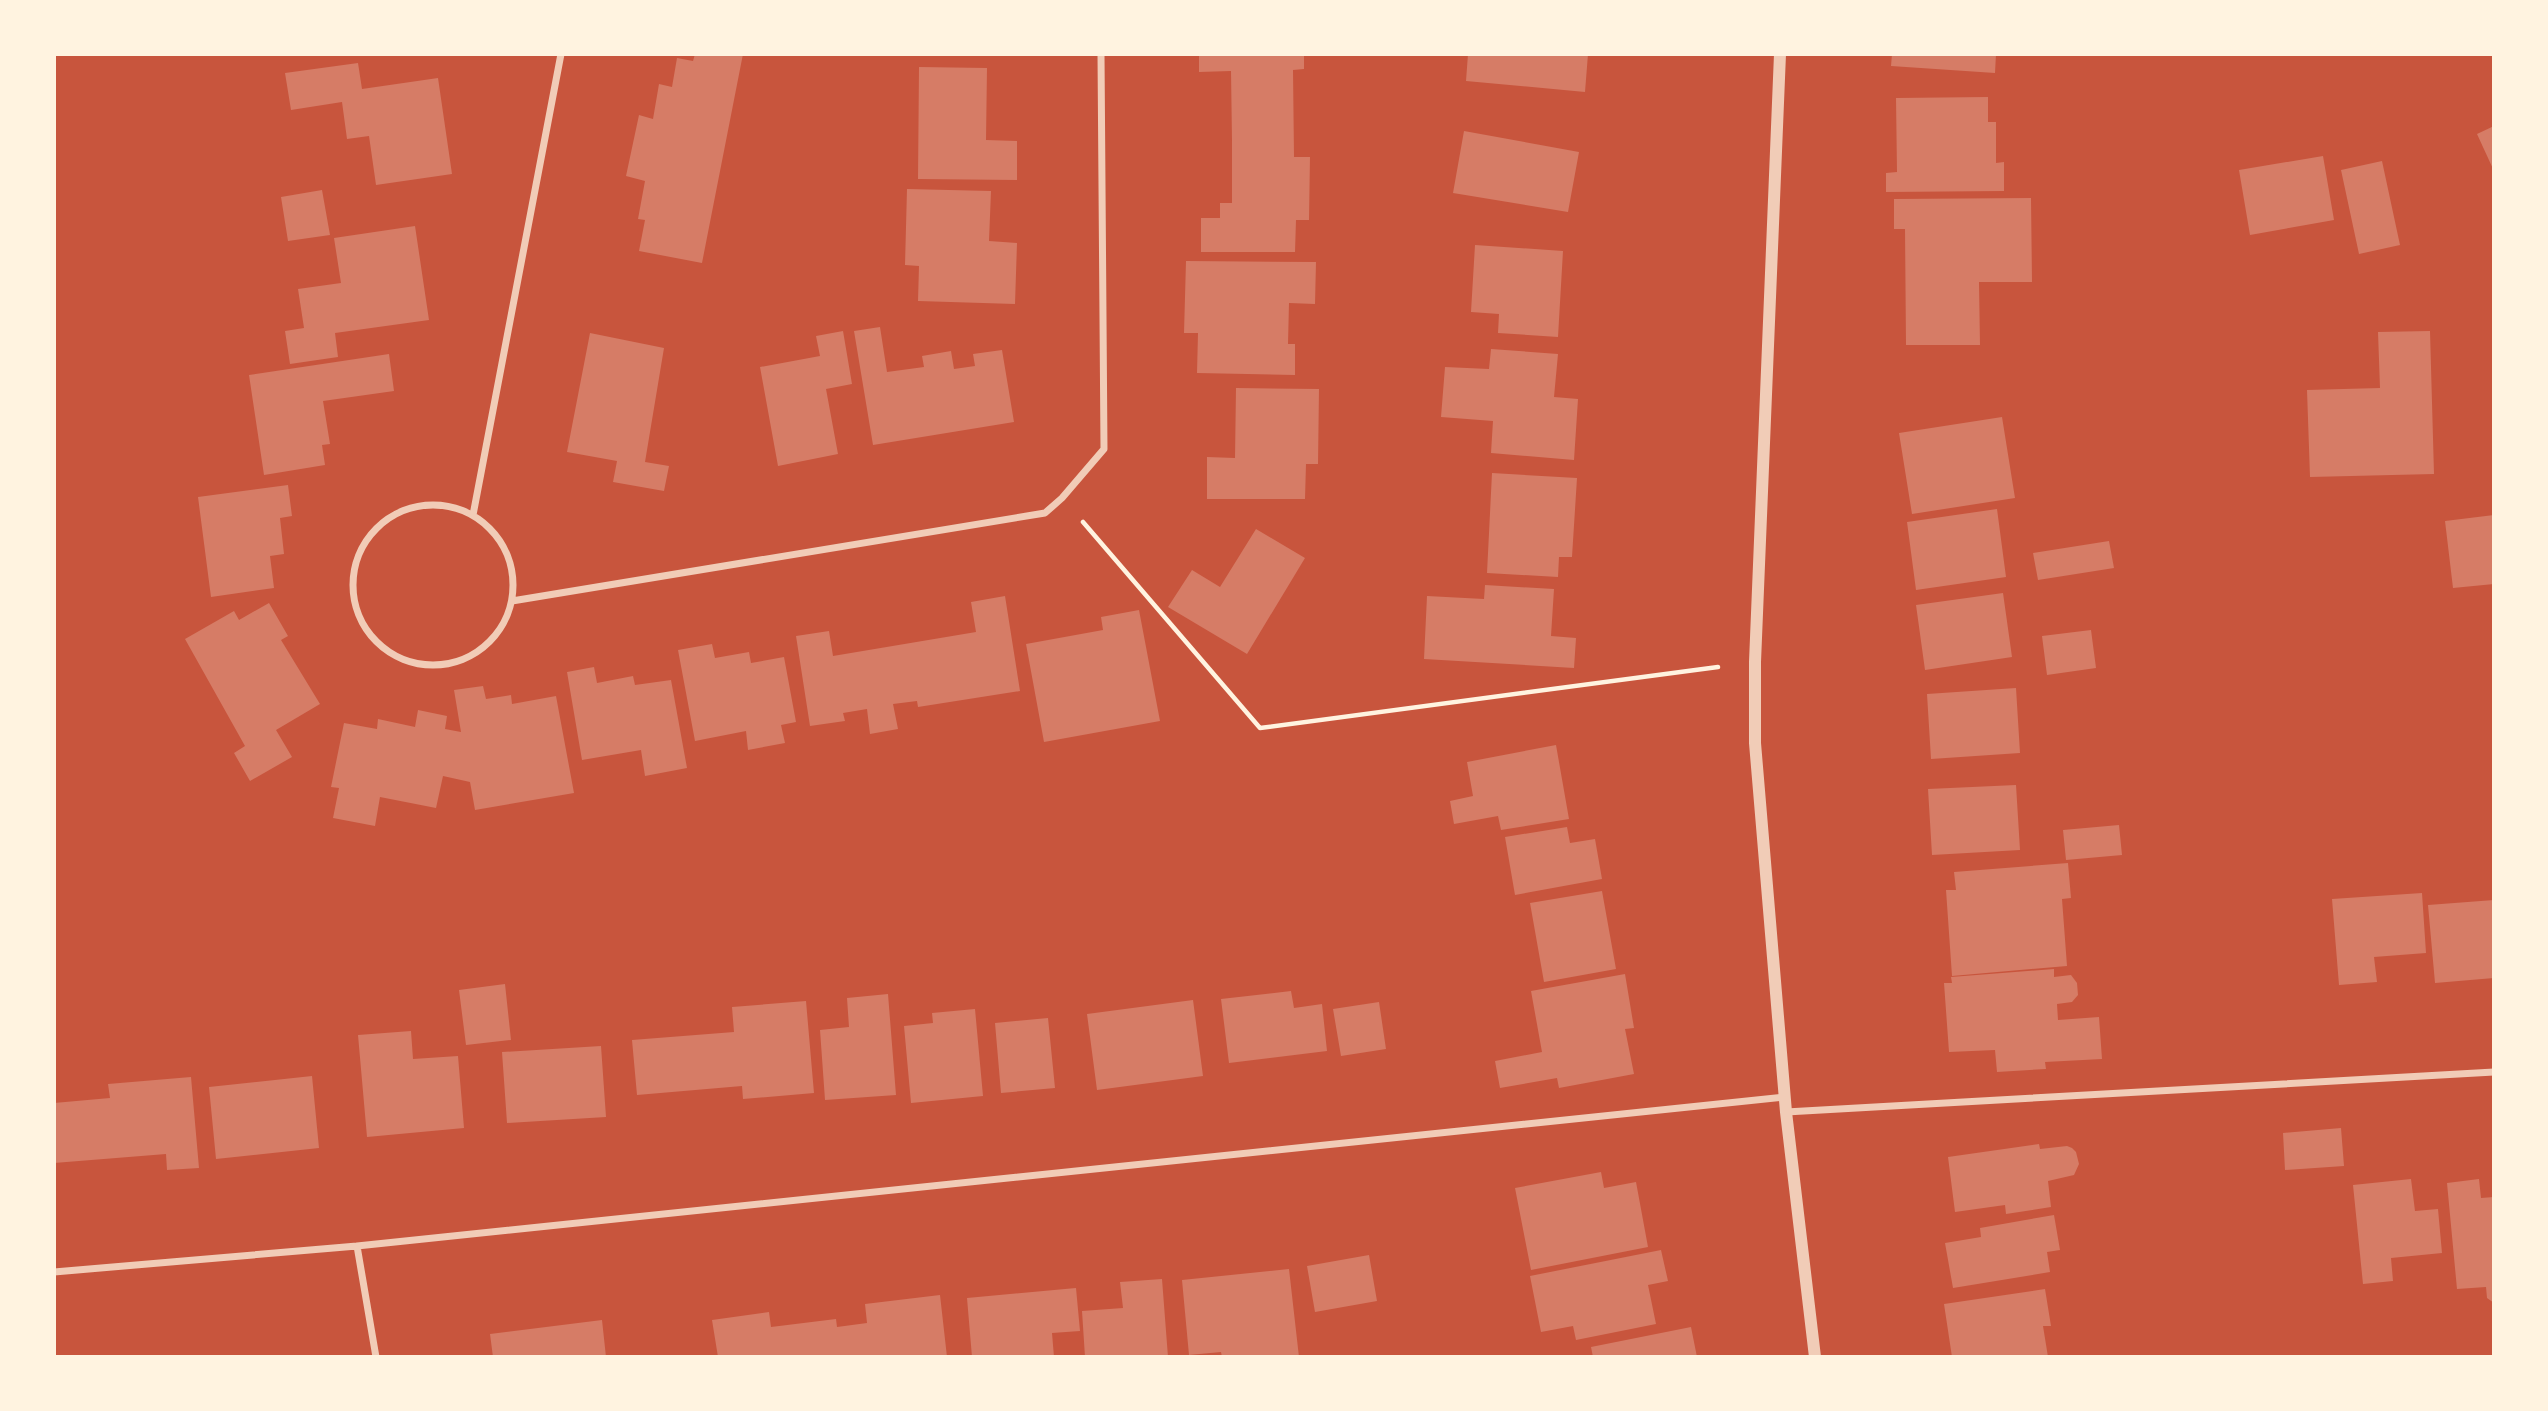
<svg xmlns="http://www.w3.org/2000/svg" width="2548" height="1411" viewBox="0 0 2548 1411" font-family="'Fira Sans',sans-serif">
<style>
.building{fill:#d67c66}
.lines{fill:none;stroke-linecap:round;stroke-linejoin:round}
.path{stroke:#fff3e0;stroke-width:4.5}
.minor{stroke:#f1ccb7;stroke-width:7}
.tertiary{stroke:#f1ccb7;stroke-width:12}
</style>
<rect width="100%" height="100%" fill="#c8553d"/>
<path class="building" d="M 695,54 L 743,54 L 702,263 L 639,251 L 645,220 L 638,219 L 645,181 L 626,176 L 639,115 L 653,119 L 659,84 L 672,87 L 677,58 L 693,61 Z
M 1199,54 L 1304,54 L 1304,69 L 1293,70 L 1294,157 L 1310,157 L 1309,220 L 1296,220 L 1295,252 L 1201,252 L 1201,218 L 1220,218 L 1220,203 L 1232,203 L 1232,141 L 1231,71 L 1199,72 Z
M 1468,54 L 1588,54 L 1585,92 L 1466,81 Z
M 1892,54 L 1996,54 L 1995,73 L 1891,66 Z
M 358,63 L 362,89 L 438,78 L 452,174 L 376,185 L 369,136 L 347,139 L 342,102 L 291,110 L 285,73 Z
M 919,67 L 987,68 L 986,140 L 1017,141 L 1017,180 L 918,179 Z
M 1988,97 L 1988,122 L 1996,122 L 1996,163 L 2004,162 L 2004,191 L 1886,192 L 1886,173 L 1897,172 L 1896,98 Z
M 2494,126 L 2494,171 L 2477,134 Z
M 1464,131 L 1579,152 L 1568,212 L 1453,193 Z
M 2323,156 L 2334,220 L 2250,235 L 2239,170 Z
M 2382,161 L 2400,245 L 2359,254 L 2341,170 Z
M 907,189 L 991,191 L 989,241 L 1017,243 L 1015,304 L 918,301 L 919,266 L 905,265 Z
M 322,190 L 330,235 L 288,241 L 281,197 Z
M 2031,198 L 2032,282 L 1979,282 L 1980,345 L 1906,345 L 1905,229 L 1894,229 L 1894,199 Z
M 415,226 L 429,320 L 335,333 L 338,357 L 290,364 L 285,331 L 304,328 L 298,289 L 341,283 L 334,238 Z
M 1475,245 L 1563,251 L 1558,337 L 1498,333 L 1499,314 L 1471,312 Z
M 1186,261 L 1316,262 L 1315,304 L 1289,303 L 1288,344 L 1295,344 L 1295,375 L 1197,373 L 1198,333 L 1184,333 Z
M 880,327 L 887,372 L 924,367 L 922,356 L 951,351 L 954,369 L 975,366 L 973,354 L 1002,350 L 1014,422 L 873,445 L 854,331 Z
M 843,331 L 852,384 L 826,389 L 838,454 L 778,466 L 760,367 L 820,356 L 816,336 Z
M 2430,331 L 2434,474 L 2310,477 L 2307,390 L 2380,388 L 2378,332 Z
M 590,333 L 664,348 L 645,462 L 669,466 L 664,491 L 613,482 L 617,461 L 567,452 Z
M 1491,349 L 1558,354 L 1554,397 L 1578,399 L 1574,460 L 1491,453 L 1493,421 L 1441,417 L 1445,367 L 1489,369 Z
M 389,354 L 394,391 L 323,401 L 330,444 L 322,445 L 325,465 L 264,475 L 249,375 Z
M 1236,388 L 1319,389 L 1318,464 L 1306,464 L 1305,499 L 1207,499 L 1207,457 L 1235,458 Z
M 2002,417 L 2015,498 L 1912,514 L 1899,433 Z
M 1492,473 L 1577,478 L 1572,557 L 1559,557 L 1558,577 L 1487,573 Z
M 288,485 L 292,516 L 280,518 L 284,554 L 270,556 L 274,588 L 211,597 L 198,497 Z
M 1997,509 L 2006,577 L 1916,590 L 1907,522 Z
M 2494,515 L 2494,584 L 2453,588 L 2445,521 Z
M 1256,529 L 1305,558 L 1247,654 L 1168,607 L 1192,570 L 1220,587 Z
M 2109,541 L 2114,568 L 2038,580 L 2033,553 Z
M 1485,585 L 1554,589 L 1551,636 L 1576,638 L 1574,668 L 1424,659 L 1427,596 L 1484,599 Z
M 2003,593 L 2012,657 L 1925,670 L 1916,605 Z
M 1005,596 L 1020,691 L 918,707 L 917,701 L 893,704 L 898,729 L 870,734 L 867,709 L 843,713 L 845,721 L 810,726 L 796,636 L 829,631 L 833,656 L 976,632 L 971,602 Z
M 269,603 L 288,636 L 281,640 L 320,704 L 276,730 L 292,757 L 250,781 L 234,753 L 245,746 L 185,639 L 234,611 L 239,620 Z
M 1139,610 L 1160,721 L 1044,742 L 1026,644 L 1103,630 L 1101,617 Z
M 2091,630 L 2096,668 L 2047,675 L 2042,636 Z
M 712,644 L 715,658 L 749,652 L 751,663 L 784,657 L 796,722 L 781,725 L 785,743 L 748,750 L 746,731 L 695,741 L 678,650 Z
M 594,667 L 597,683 L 633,676 L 635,685 L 671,680 L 687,768 L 645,776 L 641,750 L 582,760 L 567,672 Z
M 483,686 L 486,699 L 511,695 L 512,704 L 556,696 L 574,793 L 475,810 L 470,782 L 443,776 L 436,808 L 380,797 L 375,826 L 333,818 L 339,788 L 331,787 L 344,723 L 377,729 L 378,719 L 415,727 L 418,710 L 447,716 L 445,729 L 461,732 L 454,690 Z
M 2016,688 L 2020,753 L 1931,759 L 1927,694 Z
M 1556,745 L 1569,819 L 1501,830 L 1498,816 L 1454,824 L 1450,801 L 1473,796 L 1467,762 Z
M 2016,785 L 2020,850 L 1932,855 L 1928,789 Z
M 2119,825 L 2122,855 L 2066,860 L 2063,830 Z
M 1567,827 L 1570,843 L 1595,839 L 1602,879 L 1515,895 L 1505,837 Z
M 2068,863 L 2071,898 L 2062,899 L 2067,966 L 1952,976 L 1946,890 L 1956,890 L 1954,872 Z
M 1602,891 L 1616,969 L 1544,982 L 1530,903 Z
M 2422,893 L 2426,953 L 2374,957 L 2377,982 L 2339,985 L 2332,899 Z
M 2494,900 L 2494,978 L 2435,983 L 2428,905 Z
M 2054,969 L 2054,977 L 2071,975 L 2077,983 L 2078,995 L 2072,1002 L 2057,1004 L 2058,1020 L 2099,1017 L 2102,1059 L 2045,1062 L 2046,1069 L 1997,1072 L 1995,1050 L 1949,1052 L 1944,983 L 1952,983 L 1951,977 Z
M 1625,974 L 1634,1028 L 1625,1029 L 1634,1074 L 1559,1088 L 1557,1078 L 1500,1088 L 1495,1061 L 1542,1052 L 1531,991 Z
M 505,984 L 511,1040 L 466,1045 L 459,990 Z
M 1291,991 L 1294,1008 L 1322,1004 L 1327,1051 L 1229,1063 L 1221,999 Z
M 888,994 L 896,1095 L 825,1100 L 820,1030 L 849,1027 L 847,998 Z
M 1193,1000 L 1203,1076 L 1097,1090 L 1087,1014 Z
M 806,1001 L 814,1093 L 743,1099 L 742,1086 L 637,1095 L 632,1040 L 734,1032 L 732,1007 Z
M 1379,1002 L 1386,1049 L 1341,1056 L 1333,1009 Z
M 975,1009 L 983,1096 L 911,1103 L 904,1026 L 933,1023 L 932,1013 Z
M 1048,1018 L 1055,1088 L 1001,1093 L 995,1023 Z
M 411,1031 L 413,1059 L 458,1056 L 464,1128 L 367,1137 L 358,1035 Z
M 601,1046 L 606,1117 L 507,1123 L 502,1052 Z
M 312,1076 L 319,1148 L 216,1159 L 209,1087 Z
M 191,1077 L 199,1168 L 167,1170 L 166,1154 L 54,1163 L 54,1103 L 110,1098 L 108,1084 Z
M 2341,1128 L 2344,1166 L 2285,1170 L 2283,1133 Z
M 2039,1144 L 2040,1149 L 2067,1146 L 2072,1148 L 2076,1152 L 2079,1164 L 2074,1175 L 2048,1181 L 2051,1207 L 2006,1214 L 2005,1205 L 1955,1212 L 1948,1157 Z
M 1601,1172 L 1604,1188 L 1636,1182 L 1648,1247 L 1531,1270 L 1515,1188 Z
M 2411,1179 L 2415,1211 L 2438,1209 L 2442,1253 L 2391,1258 L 2393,1281 L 2363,1284 L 2353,1185 Z
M 2479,1179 L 2481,1198 L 2494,1197 L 2494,1303 L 2487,1298 L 2486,1287 L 2457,1289 L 2447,1183 Z
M 2054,1215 L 2060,1250 L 2047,1252 L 2050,1272 L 1953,1288 L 1945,1243 L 1981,1237 L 1980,1228 Z
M 1661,1250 L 1668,1281 L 1648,1285 L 1656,1324 L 1576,1340 L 1573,1326 L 1541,1332 L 1530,1276 Z
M 1369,1255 L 1377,1301 L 1315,1312 L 1307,1266 Z
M 1289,1269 L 1299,1357 L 1222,1357 L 1221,1352 L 1189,1355 L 1182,1280 Z
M 1162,1279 L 1168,1357 L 1085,1357 L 1082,1311 L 1123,1308 L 1120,1282 Z
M 1076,1288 L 1080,1331 L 1052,1333 L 1054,1357 L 972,1357 L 967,1298 Z
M 2045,1289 L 2051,1326 L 2043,1326 L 2048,1357 L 1952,1357 L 1944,1304 Z
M 940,1295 L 947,1357 L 718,1357 L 712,1320 L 769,1312 L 771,1327 L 836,1319 L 837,1327 L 867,1323 L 865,1304 Z
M 602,1320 L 606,1357 L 493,1357 L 490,1334 Z
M 1691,1327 L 1697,1357 L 1593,1357 L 1591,1347 Z"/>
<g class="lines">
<path class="path" d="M 1083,522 L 1260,728 L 1718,667"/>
<path class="minor" d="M353 585a80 80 0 1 1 160 0a80 80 0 1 1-160 0Z
M 473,515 L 561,54
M 512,601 L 1045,513 L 1062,498 L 1104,449 L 1101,54
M 1786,1112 L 2494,1072
M 357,1246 L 376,1357
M 54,1272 L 357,1246 L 1785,1097"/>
<path class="tertiary" d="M 1780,54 L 1755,662 L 1755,743 L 1786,1112 L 1815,1357"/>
</g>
<rect width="2548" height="1411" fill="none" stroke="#fff3e0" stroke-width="112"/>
</svg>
